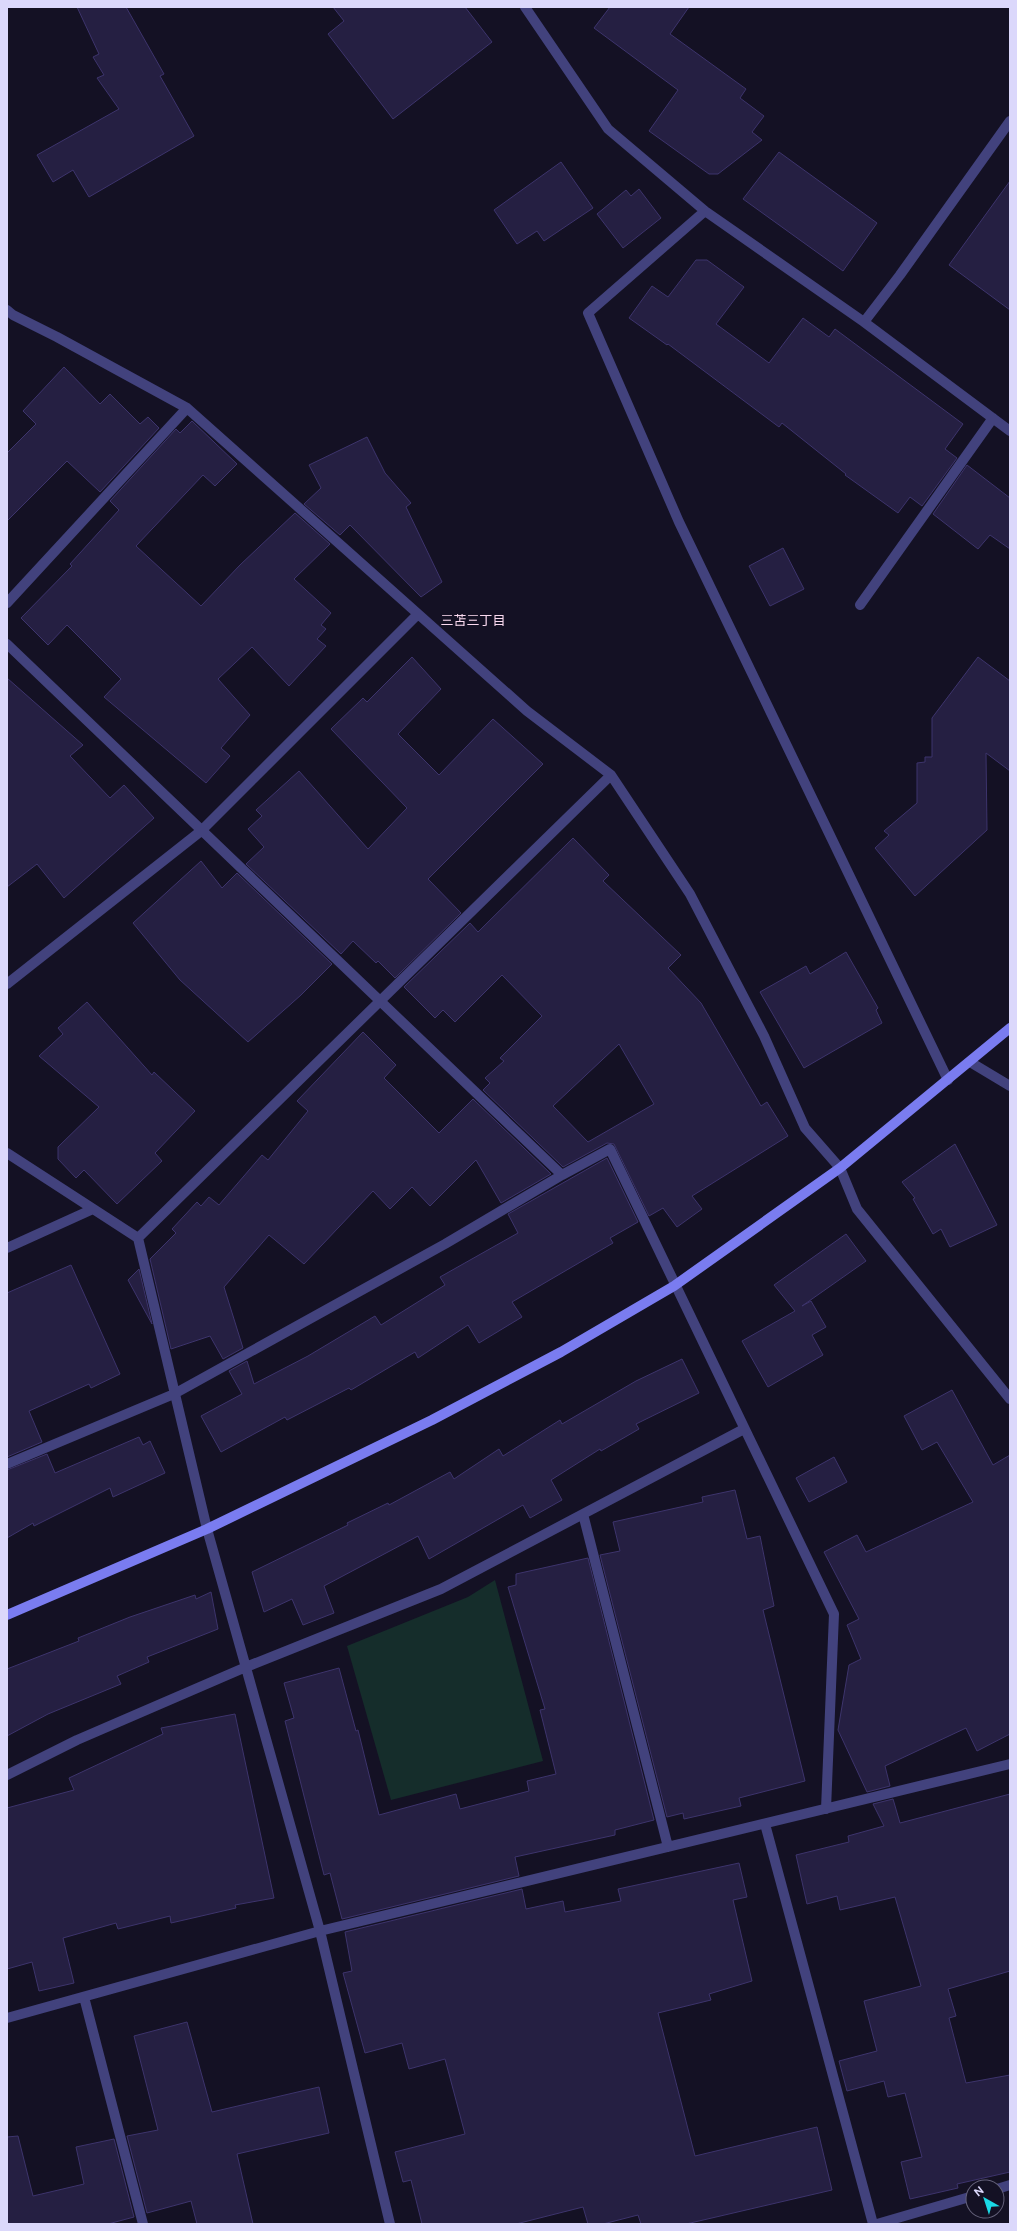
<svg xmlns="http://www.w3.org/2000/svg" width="1017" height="2231" viewBox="0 0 1017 2231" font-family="'Public Sans','Noto Sans JP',sans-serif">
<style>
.green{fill:#152d2b}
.building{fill:#251f42;stroke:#3d346c;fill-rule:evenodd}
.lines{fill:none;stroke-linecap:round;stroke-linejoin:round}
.street{stroke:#42427d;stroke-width:10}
.secondary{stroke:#7a7cf0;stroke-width:10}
.labels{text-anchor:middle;stroke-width:4;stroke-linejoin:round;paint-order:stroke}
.neighbourhood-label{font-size:13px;fill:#fbdaf0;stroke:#141124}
</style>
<rect width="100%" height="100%" fill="#141124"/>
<path class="green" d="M 495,1580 L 543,1761 L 391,1800 L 347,1646 L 468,1597 Z"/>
<path class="building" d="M 77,7 L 126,7 L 164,74 L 160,76 L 194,136 L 89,197 L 73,170 L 53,182 L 37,155 L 119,109 L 97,78 L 104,75 L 93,57 L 99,54 Z
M 333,7 L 465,7 L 492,42 L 393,119 L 328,34 L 344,21 Z
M 610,7 L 689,7 L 670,34 L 746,89 L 740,98 L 764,116 L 752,132 L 762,140 L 718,174 L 709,174 L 649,131 L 678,90 L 594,28 Z
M 779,152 L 877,223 L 843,271 L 743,199 Z
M 561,162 L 593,208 L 544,241 L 537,231 L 517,244 L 494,210 Z
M 1010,181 L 1010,310 L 949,265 Z
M 639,189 L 661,218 L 623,248 L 597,214 L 626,190 L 631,196 Z
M 696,260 L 707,260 L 744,287 L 716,324 L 769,363 L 803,318 L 829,337 L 835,329 L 963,424 L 945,449 L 957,458 L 922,506 L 910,497 L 898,513 L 845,475 L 846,474 L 782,423 L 779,427 L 668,344 L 667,345 L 629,318 L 652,286 L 668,297 Z
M 64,367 L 100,404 L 110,394 L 140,424 L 148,417 L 159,428 L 100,492 L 67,461 L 7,521 L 7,453 L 36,424 L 23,411 Z
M 192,421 L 237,464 L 215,486 L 203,475 L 136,546 L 201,606 L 240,565 L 295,513 L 330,544 L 294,579 L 331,613 L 321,625 L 326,629 L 317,639 L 326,646 L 289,686 L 252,647 L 218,679 L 250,715 L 221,748 L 230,756 L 206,783 L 104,697 L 121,679 L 67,625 L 48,645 L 21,618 L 72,566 L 70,564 L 119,510 L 110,501 L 176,429 L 180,433 Z
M 367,437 L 385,473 L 411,503 L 406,507 L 442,582 L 421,597 L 350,525 L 340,535 L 304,504 L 321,488 L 309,465 Z
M 967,465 L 1010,498 L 1010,549 L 990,535 L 978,549 L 933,514 Z
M 783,548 L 804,589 L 770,606 L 749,566 Z
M 412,657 L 441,689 L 398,734 L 439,775 L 493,719 L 543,764 L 428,879 L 461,913 L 395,978 L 378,961 L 376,963 L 353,941 L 341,954 L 246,864 L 264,847 L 248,829 L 262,816 L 256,810 L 299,771 L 368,849 L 407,808 L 331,729 L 363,698 L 367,702 Z
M 978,657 L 1010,681 L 1010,771 L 986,753 L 987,830 L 915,896 L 875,848 L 889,835 L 884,831 L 917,803 L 917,763 L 925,762 L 925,757 L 932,757 L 932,718 Z
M 7,678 L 83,745 L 70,756 L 110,798 L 124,785 L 154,818 L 64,898 L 37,864 L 7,887 Z
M 573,838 L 609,875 L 603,881 L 681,955 L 668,968 L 701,1003 L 761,1106 L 767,1102 L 788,1136 L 692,1196 L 702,1209 L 677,1227 L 663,1208 L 649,1216 L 614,1144 L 607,1143 L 563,1167 L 483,1090 L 490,1083 L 485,1078 L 504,1061 L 500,1058 L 542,1016 L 502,975 L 455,1022 L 443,1010 L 435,1018 L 404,987 L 470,923 L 478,932 ZM 619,1044 L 654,1104 L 588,1142 L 553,1106 Z
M 201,861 L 222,888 L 237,873 L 332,964 L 301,995 L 248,1042 L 180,980 L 133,923 Z
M 846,952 L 878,1008 L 876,1010 L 882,1023 L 804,1068 L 760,992 L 806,966 L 810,974 Z
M 87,1002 L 152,1075 L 154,1072 L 195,1111 L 155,1153 L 162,1161 L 117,1204 L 84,1170 L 76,1178 L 58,1159 L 58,1147 L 99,1107 L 39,1056 L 63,1034 L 58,1028 Z
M 363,1032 L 396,1065 L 384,1078 L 439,1133 L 473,1099 L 551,1174 L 501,1203 L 476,1160 L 430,1206 L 412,1187 L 390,1209 L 373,1191 L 304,1264 L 269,1235 L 224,1287 L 243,1348 L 223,1359 L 210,1336 L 171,1349 L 150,1259 L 176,1233 L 172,1229 L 197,1202 L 201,1206 L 209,1197 L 219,1205 L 262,1155 L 268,1160 L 308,1111 L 297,1101 Z
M 955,1144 L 997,1225 L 950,1247 L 941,1229 L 933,1234 L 913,1199 L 915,1198 L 902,1182 Z
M 607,1158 L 638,1222 L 610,1238 L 613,1243 L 512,1302 L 522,1317 L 479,1343 L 468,1325 L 418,1358 L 415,1352 L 351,1390 L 349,1388 L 287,1420 L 285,1417 L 221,1452 L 201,1416 L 242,1394 L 229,1371 L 247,1361 L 254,1384 L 308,1356 L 375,1316 L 381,1325 L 445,1285 L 440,1277 L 518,1233 L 508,1214 Z
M 846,1234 L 866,1261 L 802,1306 L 811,1301 L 826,1327 L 812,1335 L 823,1355 L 768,1387 L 742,1341 L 795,1311 L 774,1285 Z
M 71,1265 L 120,1374 L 91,1388 L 89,1384 L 29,1411 L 42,1442 L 7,1457 L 7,1293 Z
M 139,1269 L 152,1324 L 128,1280 Z
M 682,1359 L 699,1393 L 636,1424 L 639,1429 L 601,1451 L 600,1449 L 551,1480 L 562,1500 L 530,1518 L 523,1505 L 429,1559 L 418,1536 L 324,1586 L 334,1613 L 303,1625 L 292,1599 L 264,1612 L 252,1572 L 348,1525 L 347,1523 L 388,1503 L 389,1505 L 450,1472 L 454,1479 L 499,1449 L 503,1456 L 560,1420 L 562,1424 L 636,1381 Z
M 952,1390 L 993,1465 L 1010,1455 L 1010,1734 L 977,1751 L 966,1728 L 885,1766 L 890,1786 L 867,1792 L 838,1730 L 849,1665 L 861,1659 L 847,1625 L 859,1619 L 824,1552 L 857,1535 L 866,1552 L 973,1502 L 937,1442 L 922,1450 L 904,1416 Z
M 139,1437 L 143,1445 L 150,1441 L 165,1473 L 113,1497 L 110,1488 L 34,1526 L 33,1523 L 7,1538 L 7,1470 L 47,1454 L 55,1473 Z
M 834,1457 L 847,1482 L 809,1502 L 796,1478 Z
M 735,1490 L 747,1539 L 760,1536 L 774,1606 L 763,1610 L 805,1781 L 739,1798 L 741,1806 L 684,1819 L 683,1813 L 667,1817 L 600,1555 L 620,1551 L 613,1522 L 703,1502 L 702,1497 Z
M 588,1558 L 654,1820 L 615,1830 L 615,1835 L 515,1857 L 519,1876 L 342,1919 L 330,1873 L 324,1875 L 285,1721 L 294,1718 L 284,1683 L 339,1668 L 356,1731 L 358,1730 L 379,1815 L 456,1794 L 460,1809 L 529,1791 L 527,1781 L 556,1774 L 540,1710 L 545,1709 L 508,1587 L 516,1585 L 516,1574 Z
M 211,1592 L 218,1629 L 147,1657 L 149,1662 L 117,1676 L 121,1684 L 48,1714 L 7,1736 L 7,1669 L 79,1641 L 78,1638 L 130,1617 L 195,1595 L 196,1599 Z
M 235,1714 L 274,1898 L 235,1905 L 236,1908 L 171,1923 L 170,1916 L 118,1929 L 116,1923 L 63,1938 L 74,1983 L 39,1991 L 32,1962 L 7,1969 L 7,1808 L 74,1790 L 69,1778 L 163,1734 L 161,1728 Z
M 1010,1794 L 1010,1971 L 948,1989 L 956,2016 L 949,2018 L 966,2083 L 1010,2075 L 1010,2172 L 957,2184 L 958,2188 L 910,2199 L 901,2162 L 922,2157 L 905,2093 L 888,2097 L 884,2081 L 847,2091 L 839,2061 L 877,2051 L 864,2001 L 921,1986 L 895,1897 L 840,1910 L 837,1896 L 807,1904 L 796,1855 L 849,1842 L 848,1836 L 884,1826 L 873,1804 L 893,1799 L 900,1823 Z
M 739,1863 L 747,1897 L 733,1900 L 752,1981 L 709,1994 L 711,2000 L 658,2013 L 695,2156 L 817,2127 L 832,2190 L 686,2224 L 641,2224 L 638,2215 L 603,2224 L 588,2224 L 583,2207 L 516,2224 L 422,2224 L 411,2180 L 403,2182 L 395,2152 L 465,2134 L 445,2059 L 409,2069 L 402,2043 L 365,2053 L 343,1973 L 352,1971 L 345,1932 L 522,1889 L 526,1909 L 563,1901 L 565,1912 L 621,1901 L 618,1889 Z
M 187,2022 L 212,2112 L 319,2087 L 329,2133 L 237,2154 L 253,2224 L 197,2224 L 191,2201 L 147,2213 L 127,2136 L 158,2130 L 134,2036 Z
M 18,2136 L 33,2196 L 84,2184 L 76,2147 L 114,2139 L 134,2217 L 108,2224 L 7,2224 L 7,2137 Z"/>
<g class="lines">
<path class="street" d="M 525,7 L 608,129 L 705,211 L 864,322 L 1010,431
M 705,211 L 588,313 L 679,522 L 948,1080
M 7,310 L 13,315 L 57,337 L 187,408 L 527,711 L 611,775 L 690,894 L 764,1036 L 805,1128 L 840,1168 L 857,1209 L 1010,1399
M 864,322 L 900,275 L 1010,121
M 7,603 L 187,408
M 860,605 L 993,418
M 7,644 L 562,1175 L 610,1149 L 834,1614 L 826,1809
M 7,984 L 201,831 L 417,615
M 970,1062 L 1010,1086
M 7,1153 L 138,1238 L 207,1529 L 320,1931 L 390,2224
M 138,1238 L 611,775
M 7,1248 L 93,1209
M 7,1464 L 174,1394 L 445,1244 L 562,1175
M 583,1514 L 668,1847
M 7,1775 L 77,1740 L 246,1667 L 441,1589 L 744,1429
M 765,1824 L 873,2224
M 84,1997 L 143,2224
M 7,2018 L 320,1931 L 1010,1764
M 997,2189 L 1010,2185
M 877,2224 L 973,2196"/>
<path class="secondary" d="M 7,1615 L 207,1529 L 432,1420 L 561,1352 L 674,1286 L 840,1168 L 1010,1028"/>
</g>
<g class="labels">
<g class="neighbourhood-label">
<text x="473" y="625">三苫三丁目</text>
</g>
</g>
<rect width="1017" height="2231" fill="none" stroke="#dbd8fb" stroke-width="16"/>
<g transform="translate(985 2199) rotate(321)"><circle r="19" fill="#141124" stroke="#64617a"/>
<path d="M0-3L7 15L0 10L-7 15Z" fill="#1ad9e5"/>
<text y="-6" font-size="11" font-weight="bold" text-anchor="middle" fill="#dbd8fb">N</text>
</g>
</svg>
